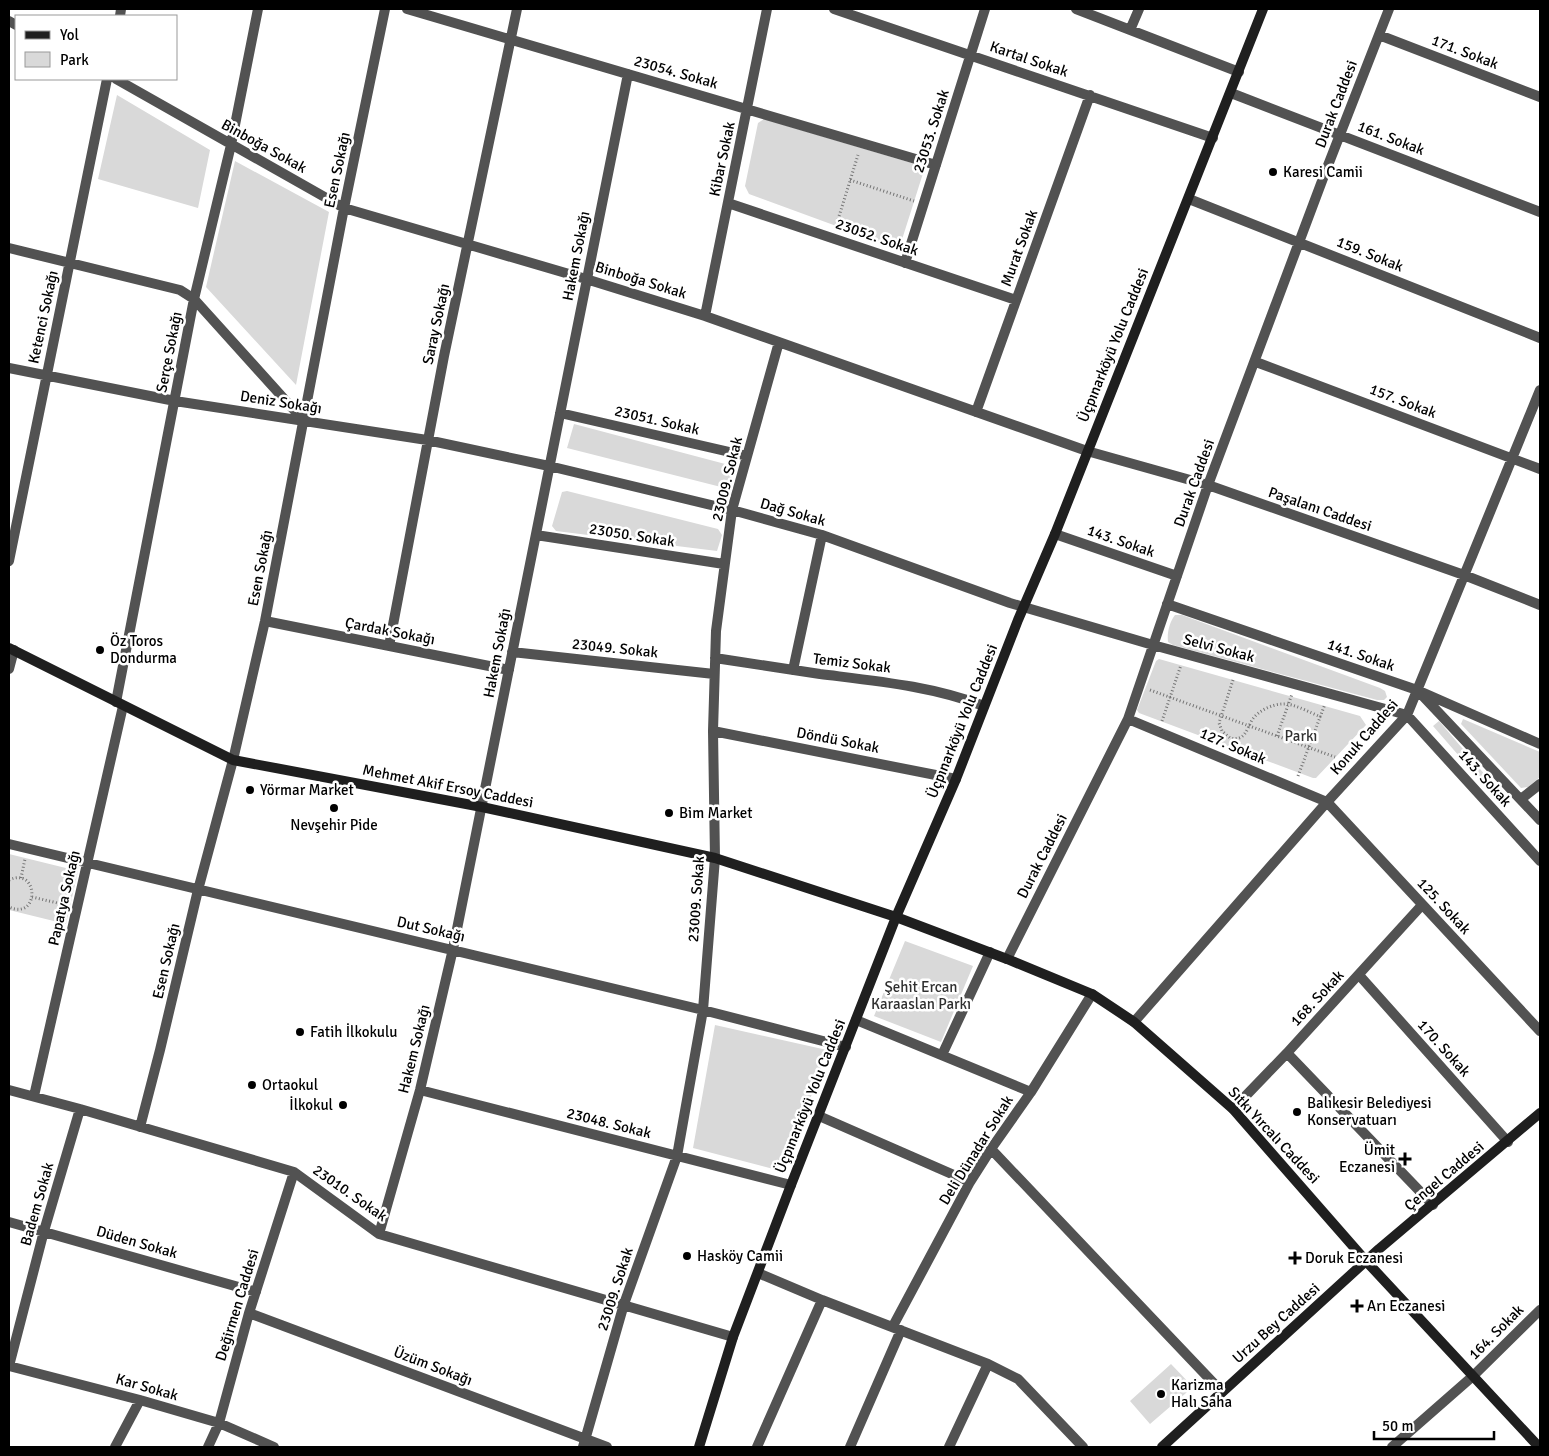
<svg xmlns="http://www.w3.org/2000/svg" width="1549" height="1456" viewBox="0 0 1549 1456" font-family="Signika,sans-serif">
<style>
.green{fill:#d9d9d9}
.lines{fill:none;stroke-linecap:round;stroke-linejoin:round}
.path{stroke:#747474;stroke-width:3;stroke-dasharray:1 2.5;stroke-linecap:butt}
.minor{stroke:#525252;stroke-width:10}
.secondary{stroke:#1f1f1f;stroke-width:10}
.poi-dot{fill:#000;stroke:#fff;stroke-width:2}
.labels{text-anchor:middle;stroke-width:5;stroke-linejoin:round;paint-order:stroke}
.street-label{font-size:15px;fill:#000;stroke:#fff}
.poi-label{font-size:15px;fill:#000;stroke:#fff;text-anchor:start}
.park-label{font-size:15px;fill:#303030;stroke:#fff}
</style>
<rect width="100%" height="100%" fill="#fff"/>
<path class="green" d="M 117,95 L 210,150 L 198,208 L 98,179 Z
M 764,119 L 925,167 L 899,249 L 749,194 L 745,186 L 758,123 Z
M 235,161 L 329,212 L 296,385 L 206,287 Z
M 574,424 L 729,465 L 732,479 L 725,488 L 567,448 Z
M 567,491 L 718,529 L 722,535 L 717,551 L 556,531 L 552,526 L 562,492 Z
M 1175,615 L 1182,615 L 1380,688 L 1385,691 L 1387,697 L 1384,700 L 1377,700 L 1173,645 L 1168,642 C 1167,633 1169,623 1175,615 Z
M 1159,659 L 1360,716 L 1366,725 L 1316,778 L 1313,778 L 1139,713 L 1137,710 L 1156,661 Z
M 1463,719 L 1540,752 L 1540,777 L 1528,787 L 1521,788 L 1461,724 Z
M 1439,721 L 1504,797 L 1499,802 L 1433,726 Z
M 9,854 L 78,871 L 66,924 L 9,910 Z
M 905,941 L 973,966 L 941,1042 L 874,1016 Z
M 715,1025 L 827,1050 L 785,1172 L 693,1148 Z
M 1171,1364 L 1193,1387 L 1150,1424 L 1130,1401 Z"/>
<g class="lines">
<path class="path" d="M 850,180 L 914,201
M 836,226 L 858,155
M 1233,680 L 1219,723 L 1222,731 L 1230,738 C 1245,741 1246,731 1252,720 C 1258,711 1272,704 1283,704 C 1293,703 1311,713 1321,717
M 1150,690 L 1335,757
M 1162,721 L 1181,665
M 1277,736 L 1292,694
M 1298,776 L 1325,704
M 21,878 L 25,859
M 9,880 C 39,866 40,921 9,907
M 32,897 L 66,905"/>
<path class="minor" d="M 407,9 L 936,165
M 834,9 L 1213,138
M 1076,9 L 1239,72
M 120,16 L 121,9
M 9,21 L 16,25
M 1130,30 L 1139,9
M 1379,35 L 1540,97
M 116,79 L 344,208 L 586,279 L 705,316 L 1087,451 L 1208,485 L 1464,575 L 1540,605
M 1231,93 L 1540,212
M 1189,199 L 1540,338
M 728,203 L 1016,300
M 9,248 L 180,290 L 194,299 L 304,421
M 905,263 L 985,9
M 705,316 L 767,9
M 1256,362 L 1540,469
M 9,368 L 175,401 L 427,440 L 549,466 L 732,510 L 822,535 L 1010,603 L 1153,645 L 1407,715 L 1540,861
M 976,412 L 1090,95
M 560,413 L 747,456
M 1055,534 L 1177,576
M 536,535 L 724,564
M 9,561 L 107,79
M 1167,604 L 1417,690 L 1540,744
M 265,621 L 509,670
M 389,646 L 444,356 L 517,9
M 512,652 L 714,674
M 715,658 C 750,663 785,669 820,674 C 876,681 932,686 984,706
M 9,669 L 14,650
M 793,670 L 822,535
M 1421,694 L 1540,820
M 116,702 L 194,299 L 231,145 L 258,9
M 1128,719 L 1327,802 L 1540,1031
M 713,731 L 956,779
M 1521,799 L 1540,784
M 9,844 L 703,1010 L 846,1047
M 1007,959 L 1128,719 L 1208,485 L 1325,173 L 1389,9
M 1359,975 L 1508,1142
M 856,1020 L 1031,1092
M 1134,1022 L 1327,802 L 1407,715 L 1540,390
M 1287,1053 L 1433,1205
M 942,1055 L 990,952
M 9,1090 L 80,1109 L 294,1172 L 379,1234 L 733,1337
M 420,1090 L 791,1185
M 34,1096 L 123,706
M 1233,1109 L 1287,1053 L 1422,905
M 819,1116 L 970,1182
M 140,1127 L 160,1050 L 198,890 L 233,760 L 265,621 L 344,208 L 385,9
M 991,1149 L 1222,1392
M 9,1222 L 256,1292
M 379,1234 L 420,1090 L 453,949 L 628,74
M 758,1273 L 822,1300 L 988,1364 L 1018,1379 L 1083,1447
M 249,1313 L 607,1447
M 893,1326 L 970,1182 L 991,1149 L 1031,1092 L 1092,994
M 9,1366 L 140,1400 L 219,1423 L 274,1447
M 9,1366 L 44,1231 L 80,1109
M 115,1447 L 140,1400
M 208,1447 L 219,1423 L 249,1313 L 294,1172
M 583,1447 L 624,1304 L 677,1156 L 703,1010 L 715,858 L 713,731 L 716,631 L 732,510 L 779,342
M 757,1447 L 822,1300
M 850,1447 L 901,1330
M 949,1447 L 988,1364
M 1392,1447 L 1473,1376 L 1540,1310"/>
<path class="secondary" d="M 9,648 L 233,760 L 482,807 L 715,858 L 896,917 L 1007,959 L 1092,994 L 1134,1022 L 1233,1109 L 1366,1261 L 1539,1447
M 699,1447 L 733,1337 L 791,1185 L 896,917 L 956,779 L 1018,620 L 1055,534 L 1263,9
M 1162,1447 L 1379,1249 L 1540,1113"/>
</g>
<g class="poi-dot">
<circle cx="1273" cy="172" r="5"/>
<circle cx="100" cy="650" r="5"/>
<circle cx="250" cy="790" r="5"/>
<circle cx="334" cy="808" r="5"/>
<circle cx="669" cy="813" r="5"/>
<circle cx="300" cy="1032" r="5"/>
<circle cx="252" cy="1085" r="5"/>
<circle cx="343" cy="1105" r="5"/>
<circle cx="1297" cy="1112" r="5"/>
<path d="M1402.5 1151.5h5v5h5v5h-5v5h-5v-5h-5v-5h5z"/>
<circle cx="687" cy="1256" r="5"/>
<path d="M1292.5 1250.5h5v5h5v5h-5v5h-5v-5h-5v-5h5z"/>
<path d="M1354.5 1298.5h5v5h5v5h-5v5h-5v-5h-5v-5h5z"/>
<circle cx="1161" cy="1394" r="5"/>
</g>
<g class="labels">
<g class="street-label">
<text transform="translate(1465 52) rotate(21)" y="5">171. Sokak</text>
<text transform="translate(1029 59) rotate(19)" y="5">Kartal Sokak</text>
<text transform="translate(676 72) rotate(16)" y="5">23054. Sokak</text>
<text transform="translate(1336 104) rotate(-69)" y="5">Durak Caddesi</text>
<text transform="translate(931 131) rotate(-72)" y="5">23053. Sokak</text>
<text transform="translate(1391 138) rotate(21)" y="5">161. Sokak</text>
<text transform="translate(264 146) rotate(29)" y="5">Binboğa Sokak</text>
<text transform="translate(722 159) rotate(-78)" y="5">Kibar Sokak</text>
<text transform="translate(337 170) rotate(-78)" y="5">Esen Sokağı</text>
<text transform="translate(877 237) rotate(19)" y="5">23052. Sokak</text>
<text transform="translate(1019 248) rotate(-70)" y="5">Murat Sokak</text>
<text transform="translate(1370 254) rotate(22)" y="5">159. Sokak</text>
<text transform="translate(576 256) rotate(-79)" y="5">Hakem Sokağı</text>
<text transform="translate(641 280) rotate(17)" y="5">Binboğa Sokak</text>
<text transform="translate(43 317) rotate(-78)" y="5">Ketenci Sokağı</text>
<text transform="translate(436 324) rotate(-78)" y="5">Saray Sokağı</text>
<text transform="translate(1113 345) rotate(-68)" y="5">Üçpınarköyü Yolu Caddesi</text>
<text transform="translate(169 352) rotate(-79)" y="5">Serçe Sokağı</text>
<text transform="translate(1403 401) rotate(21)" y="5">157. Sokak</text>
<text transform="translate(281 402) rotate(9)" y="5">Deniz Sokağı</text>
<text transform="translate(657 420) rotate(13)" y="5">23051. Sokak</text>
<text transform="translate(727 479) rotate(-76)" y="5">23009. Sokak</text>
<text transform="translate(1194 483) rotate(-70)" y="5">Durak Caddesi</text>
<text transform="translate(1320 509) rotate(19)" y="5">Paşalanı Caddesi</text>
<text transform="translate(793 512) rotate(16)" y="5">Dağ Sokak</text>
<text transform="translate(632 535) rotate(9)" y="5">23050. Sokak</text>
<text transform="translate(1121 541) rotate(19)" y="5">143. Sokak</text>
<text transform="translate(260 568) rotate(-79)" y="5">Esen Sokağı</text>
<text transform="translate(390 631) rotate(11)" y="5">Çardak Sokağı</text>
<text transform="translate(615 648) rotate(6)" y="5">23049. Sokak</text>
<text transform="translate(1219 648) rotate(15)" y="5">Selvi Sokak</text>
<text transform="translate(497 653) rotate(-79)" y="5">Hakem Sokağı</text>
<text transform="translate(1361 655) rotate(19)" y="5">141. Sokak</text>
<text transform="translate(852 663) rotate(7)" y="5">Temiz Sokak</text>
<text transform="translate(962 721) rotate(-68)" y="5">Üçpınarköyü Yolu Caddesi</text>
<text transform="translate(1364 737) rotate(-49)" y="5">Konuk Caddesi</text>
<text transform="translate(838 740) rotate(11)" y="5">Döndü Sokak</text>
<text transform="translate(1233 746) rotate(23)" y="5">127. Sokak</text>
<text transform="translate(1485 778) rotate(48)" y="5">143. Sokak</text>
<text transform="translate(448 786) rotate(11)" y="5">Mehmet Akif Ersoy Caddesi</text>
<text transform="translate(1042 856) rotate(-63)" y="5">Durak Caddesi</text>
<text transform="translate(64 898) rotate(-77)" y="5">Papatya Sokağı</text>
<text transform="translate(696 899) rotate(-86)" y="5">23009. Sokak</text>
<text transform="translate(1444 906) rotate(47)" y="5">125. Sokak</text>
<text transform="translate(431 929) rotate(13)" y="5">Dut Sokağı</text>
<text transform="translate(166 961) rotate(-77)" y="5">Esen Sokağı</text>
<text transform="translate(1317 998) rotate(-47)" y="5">168. Sokak</text>
<text transform="translate(1444 1048) rotate(48)" y="5">170. Sokak</text>
<text transform="translate(414 1049) rotate(-76)" y="5">Hakem Sokağı</text>
<text transform="translate(810 1096) rotate(-68)" y="5">Üçpınarköyü Yolu Caddesi</text>
<text transform="translate(609 1123) rotate(14)" y="5">23048. Sokak</text>
<text transform="translate(1274 1135) rotate(47)" y="5">Sıtkı Yırcalı Caddesi</text>
<text transform="translate(976 1150) rotate(-58)" y="5">Deli Dünadar Sokak</text>
<text transform="translate(1444 1176) rotate(-40)" y="5">Çengel Caddesi</text>
<text transform="translate(350 1193) rotate(35)" y="5">23010. Sokak</text>
<text transform="translate(37 1204) rotate(-74)" y="5">Badem Sokak</text>
<text transform="translate(137 1242) rotate(16)" y="5">Düden Sokak</text>
<text transform="translate(615 1289) rotate(-72)" y="5">23009. Sokak</text>
<text transform="translate(237 1305) rotate(-73)" y="5">Değirmen Caddesi</text>
<text transform="translate(1276 1323) rotate(-42)" y="5">Urzu Bey Caddesi</text>
<text transform="translate(1496 1332) rotate(-45)" y="5">164. Sokak</text>
<text transform="translate(433 1366) rotate(21)" y="5">Üzüm Sokağı</text>
<text transform="translate(147 1387) rotate(16)" y="5">Kar Sokak</text>
</g>
<g class="poi-label">
<text x="1283" y="177">Karesi Camii</text>
<text x="110" y="646">Öz Toros<tspan x="110" dy="17">Dondurma</tspan></text>
<text x="260" y="795">Yörmar Market</text>
<text x="679" y="818">Bim Market</text>
<text x="334" y="830" text-anchor="middle">Nevşehir Pide</text>
<text x="310" y="1037">Fatih İlkokulu</text>
<text x="262" y="1090">Ortaokul</text>
<text x="1307" y="1108">Balıkesir Belediyesi<tspan x="1307" dy="17">Konservatuarı</tspan></text>
<text x="333" y="1110" text-anchor="end">İlkokul</text>
<text x="1395" y="1155" text-anchor="end">Ümit<tspan x="1395" dy="17">Eczanesi</tspan></text>
<text x="697" y="1261">Hasköy Camii</text>
<text x="1305" y="1263">Doruk Eczanesi</text>
<text x="1367" y="1311">Arı Eczanesi</text>
<text x="1171" y="1390">Karizma<tspan x="1171" dy="17">Halı Saha</tspan></text>
</g>
<g class="park-label">
<text x="1301" y="741">Parkı</text>
<text x="921" y="992">Şehit Ercan<tspan x="921" dy="17">Karaaslan Parkı</tspan></text>
</g>
</g>
<rect width="1549" height="1456" fill="none" stroke="#000000" stroke-width="20"/>
<rect x="15" y="15" width="162" height="65" fill="#ffffff" stroke="#999999"/>
<rect x="25" y="31" width="25" height="8" fill="#1f1f1f" stroke="#999999"/>
<text x="60" y="40" font-size="15" fill="#000000">Yol</text>
<rect x="25" y="52" width="25" height="15" fill="#d9d9d9" stroke="#999999"/>
<text x="60" y="65" font-size="15" fill="#000000">Park</text>
<path d="M1374 1431v8h120v-8" fill="none" stroke="#000000" stroke-width="2.5"/>
<text x="1382" y="1431" font-size="15" fill="#000000" stroke="#ffffff" stroke-width="4" paint-order="stroke">50 m</text>
</svg>
